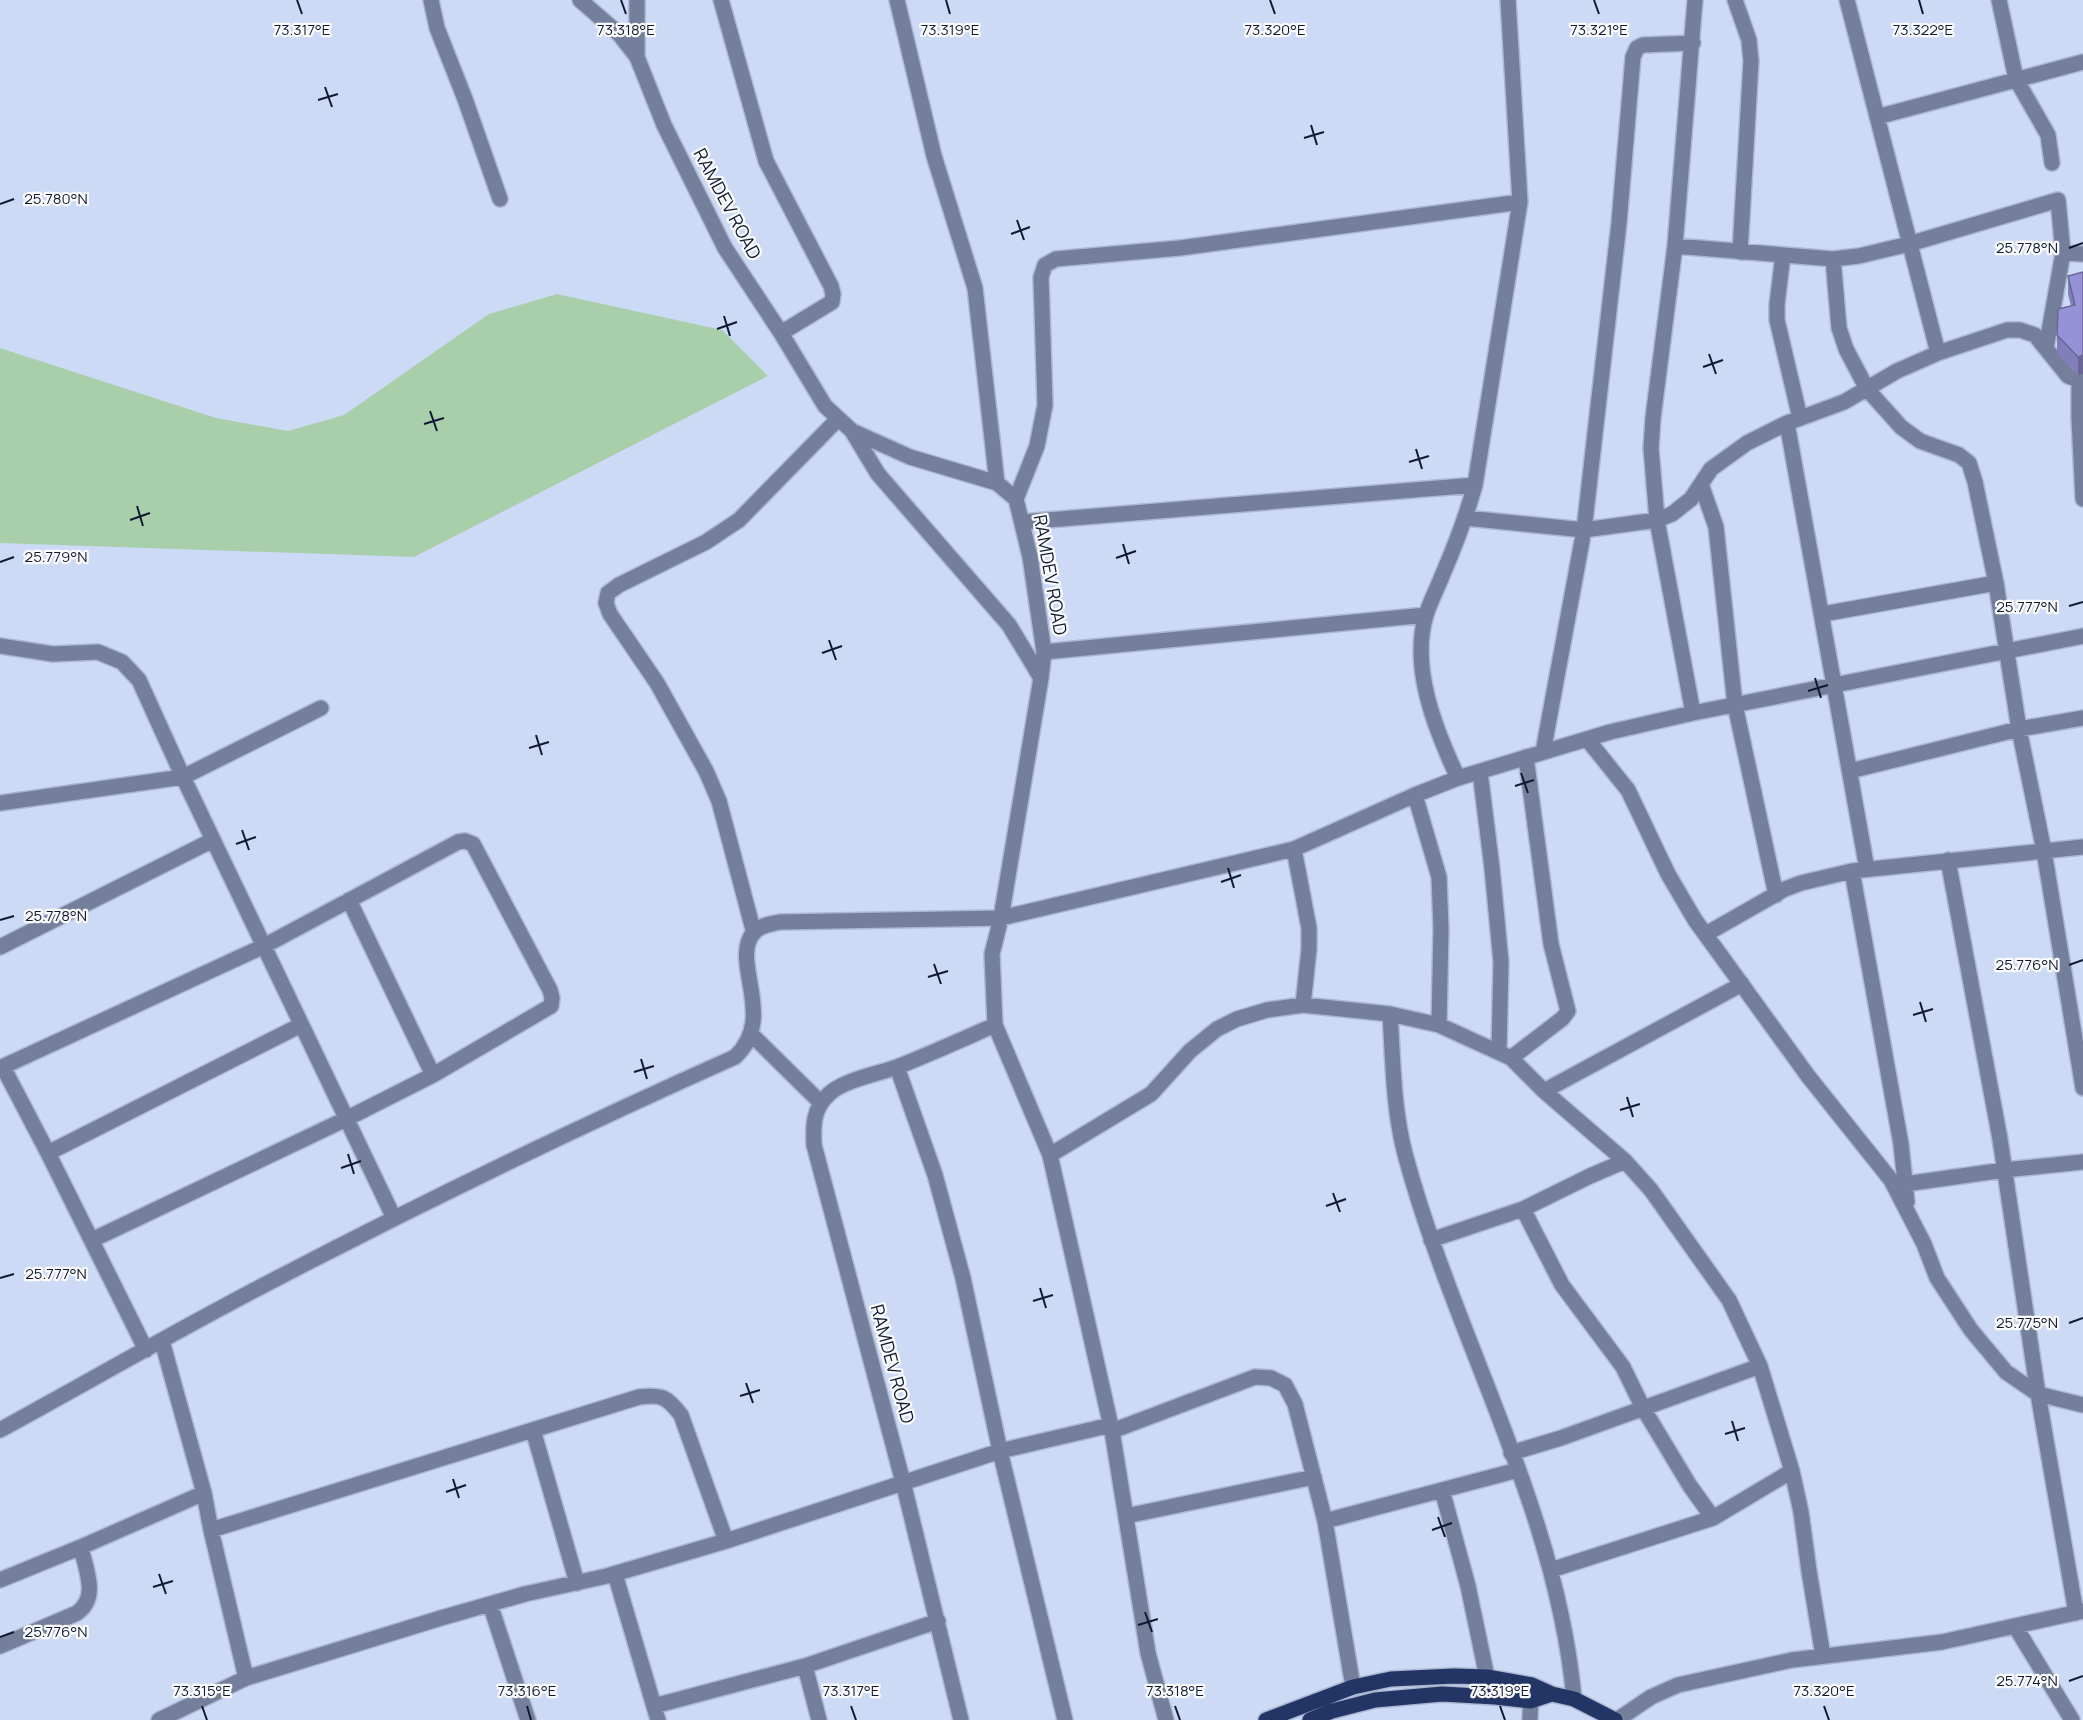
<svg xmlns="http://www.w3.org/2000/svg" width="2083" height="1720" viewBox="0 0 2083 1720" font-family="Manrope,sans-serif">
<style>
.green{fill:#a8cfaa}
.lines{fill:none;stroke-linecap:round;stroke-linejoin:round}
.minor-casing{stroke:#abb7d3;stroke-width:18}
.major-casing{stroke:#abb7d3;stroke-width:18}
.minor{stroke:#737f9b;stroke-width:15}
.major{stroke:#233564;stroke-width:15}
.wall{fill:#817eb9}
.shaded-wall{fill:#696696}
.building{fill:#9692d7;stroke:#696696;stroke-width:1.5}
.ticks{fill:none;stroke:#101a33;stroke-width:2}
.labels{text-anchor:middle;stroke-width:4.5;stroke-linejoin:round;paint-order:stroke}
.street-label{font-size:18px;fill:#101a33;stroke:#fbfbfb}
.ticks-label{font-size:15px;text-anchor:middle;fill:#101a33;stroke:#fbfbfb;stroke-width:4.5;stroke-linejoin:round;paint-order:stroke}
</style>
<rect width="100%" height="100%" fill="#cddaf6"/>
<path class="green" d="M 557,294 L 722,330 L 768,376 L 414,557 L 0,543 L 0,348 L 216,418 L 288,431 L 344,415 L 489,314 Z"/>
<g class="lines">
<defs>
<path id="minor" d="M 431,0 L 437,28 L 465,99 L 500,199
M 580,0 L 619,34 L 637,57 L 664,125 L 725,248 L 781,333 L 825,406 L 852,431 L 910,457 L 997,483 L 1016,499 L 1030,557 L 1044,652 L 1041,678 L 1001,918 L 992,954 L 995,1025 C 963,1039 930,1054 897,1067 C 877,1074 844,1080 829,1094 C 813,1108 813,1126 814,1145 L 903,1482 L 961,1720
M 721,0 L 766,161 L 831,286 L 833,294 L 832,302 L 781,333
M 897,0 L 934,156 L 975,288 L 997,483
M 1735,0 L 1749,40 L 1751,61 L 1740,252
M 1847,0 L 1938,353
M 1999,0 L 2016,79 L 2048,135 L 2052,163
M 637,57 L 637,0
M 1877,117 L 2083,62
M 1675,246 L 1833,259 L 1859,256 L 1909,244 L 2058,200 L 2063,253 L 2083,254
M 1783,255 L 1777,304 L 1777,320 L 1800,418
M 1833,259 L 1839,328 L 1846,349 L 1867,389 L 1901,427 L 1920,441 L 1959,455 L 1969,463 L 1975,482 L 1996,583 L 2019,729 L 2044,851 L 2083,1088
M 2046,348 L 2063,253
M 2079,382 L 2079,419 L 2083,499
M 1787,423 L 1867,869
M 852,431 L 878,474 L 1009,625 L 1041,678
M 1701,484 L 1716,527 L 1735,705 L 1776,895
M 1016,499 L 1037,446 L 1045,405 L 1041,277 L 1045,265 L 1056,259 L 1180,248 L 1520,202
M 1466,518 L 1584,530 L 1657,520 L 1672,514 L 1691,499 L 1711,469 L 1747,443 L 1787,423 L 1844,402 L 1897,371 L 1938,353 L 2007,330 L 2020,330 L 2035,335 L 2068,376 L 2083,382
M 1023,522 L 1475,485
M 1823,614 L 1996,583
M 0,646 L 53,654 L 98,652 L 122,662 L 139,680 L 183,777 L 394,1218
M 1044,652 L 1426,615
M 1693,713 L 1657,520 L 1651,448 L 1653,418 L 1675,246 L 1695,0
M 1587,739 L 1628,790 L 1668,874 L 1695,920 L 1808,1076 L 1891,1180 L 1924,1244 L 1937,1278 L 1971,1330 L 2006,1372 L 2038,1394 L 2083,1405
M 1543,752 L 1584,530 L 1619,223 L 1633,57 L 1637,48 L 1643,45 L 1693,43
M 1850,771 L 2019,729 L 2083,718
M 1480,772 L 1492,868 L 1501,962 L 1499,1051
M 1458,778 C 1436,731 1410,668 1426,615 C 1430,602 1437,589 1442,576 C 1455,546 1466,517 1475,485 L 1520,202 L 1508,0
M 1415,795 L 1439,877 L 1441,929 L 1439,1025
M 0,803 L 183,777 L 321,708
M 1294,849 L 1309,928 L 1309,949 L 1303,1005
M 1948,860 L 2000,1139 L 2038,1394 L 2076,1613
M 1852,871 L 1901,1144 L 1907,1202
M 349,900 L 433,1075
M 754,933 L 719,801 L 706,771 L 657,683 L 610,614 L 606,603 L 608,593 L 619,585 L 706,542 L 739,520 L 838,419
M 1706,934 L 1785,889 L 1801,883 L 1852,871 L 2083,847
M 0,947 L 213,840
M 1390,1014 C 1393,1060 1393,1108 1405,1154 C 1454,1337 1557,1508 1574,1699
M 995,1025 L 1050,1155 L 1112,1431 L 1148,1653 L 1166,1720
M 752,1035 L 821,1103
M 1511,1058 L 1563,1018 L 1568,1011 L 1551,944 L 1526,757
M 3,1067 L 48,1153 L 146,1350
M 897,1067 L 935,1175 L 963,1278 L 1000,1451 L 1065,1720
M 0,1068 L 264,946 L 458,842 L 465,841 L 473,844 L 550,990 L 552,998 L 551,1006 L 433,1075 L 346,1119 L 92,1240
M 1544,1091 L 1742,984
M 48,1153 L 301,1025
M 1050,1155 L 1151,1094 L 1190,1051 L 1217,1029 L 1237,1019 L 1267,1010 L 1303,1005 L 1390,1014 L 1439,1025 L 1511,1058 L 1544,1091 L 1625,1161 L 1651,1190 L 1729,1300 L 1760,1366 L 1792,1471 L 1801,1512 L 1809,1571 L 1823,1656
M 1905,1184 L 2004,1170 L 2083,1162
M 1523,1209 L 1562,1285 L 1623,1367 L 1643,1408 L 1690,1486 L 1713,1518
M 1431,1240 L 1523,1209 L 1590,1176 L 1625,1161
M 162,1341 L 204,1493 L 211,1530 L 246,1678
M 0,1430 C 90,1381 179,1329 270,1282 C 423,1202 578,1127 735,1057 C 778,1017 729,961 754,932 C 761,925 771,924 780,922 L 1001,918 L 1294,849 L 1415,795 L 1458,778 L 1610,732 L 1693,713 L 2083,636
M 533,1430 L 577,1583
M 1112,1431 L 1255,1377 L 1271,1378 L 1285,1385 L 1295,1404 L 1325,1521 L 1353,1687
M 1511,1453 L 1561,1438 L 1760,1366
M 1442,1490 L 1468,1586 L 1487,1677
M 1126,1516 L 1314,1477
M 1325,1521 L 1518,1470
M 211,1530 L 639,1397 C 662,1394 667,1397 681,1415 L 726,1541
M 1551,1570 L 1713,1518 L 1792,1471
M 615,1574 L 658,1720
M 0,1580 L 81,1547 L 204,1493
M 490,1604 L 528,1720
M 2015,1626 L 2072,1720
M 0,1646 L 77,1613 C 99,1597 86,1571 81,1547
M 805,1666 L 819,1720
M 654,1706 L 805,1666 L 938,1621
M 159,1720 L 246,1678 L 441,1618 L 525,1594 L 607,1576 L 726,1541 L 1000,1451 L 1111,1425
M 1530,1720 L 1531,1690
M 1617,1720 L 1651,1697 L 1678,1685 L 1792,1660 L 1942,1642 L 2083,1611"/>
<path id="major" d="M 1266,1720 L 1353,1687 L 1391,1679 L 1454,1676 L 1487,1677 L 1532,1685 L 1552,1694 L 1574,1699 L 1615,1720
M 1310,1720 L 1332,1711 L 1375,1700 L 1442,1694 L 1495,1697 L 1531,1701 L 1552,1694"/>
</defs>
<use href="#minor" class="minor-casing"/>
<use href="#major" class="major-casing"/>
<use href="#minor" class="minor"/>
<use href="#major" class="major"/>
</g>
<path class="wall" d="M 2083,272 L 2078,375 L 2057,354 L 2057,335 L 2071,306 L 2068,294 L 2068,276 Z"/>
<path class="shaded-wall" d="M 2083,355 L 2083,374 L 2078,375 L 2078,357 Z"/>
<path class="building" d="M 2083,272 L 2083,355 L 2078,357 L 2057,335 L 2058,309 L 2075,305 L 2068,276 Z"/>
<path class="ticks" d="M 297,0 L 302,14M 621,0 L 626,14M 946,0 L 950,14M 1270,0 L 1275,14M 1594,0 L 1599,14M 1919,0 L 1923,14M 325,87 L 332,107M 318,100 L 338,94M 1311,125 L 1317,145M 1304,138 L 1324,132M 0,204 L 14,199M 1017,220 L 1024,240M 1011,234 L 1030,227M 2069,248 L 2083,243M 724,316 L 730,336M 717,329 L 737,322M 1709,354 L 1716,374M 1703,367 L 1723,360M 430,411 L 437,431M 424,424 L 444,418M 1416,449 L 1422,469M 1409,462 L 1429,456M 137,506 L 143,526M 130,520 L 150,513M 1123,544 L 1129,564M 1116,558 L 1136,551M 0,562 L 14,557M 2069,606 L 2083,602M 829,640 L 836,660M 822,653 L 842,646M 1815,678 L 1821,698M 1808,691 L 1828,685M 536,735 L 542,755M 529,748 L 549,742M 1521,773 L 1528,793M 1515,786 L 1534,780M 242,830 L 249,850M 236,844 L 256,837M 1228,868 L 1234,888M 1221,882 L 1241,875M 0,920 L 14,916M 934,964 L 941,984M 2069,965 L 2083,960M 928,977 L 948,971M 1920,1002 L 1926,1022M 1913,1015 L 1933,1009M 641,1059 L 647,1079M 634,1072 L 654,1066M 1627,1097 L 1633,1117M 1620,1110 L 1640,1104M 348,1154 L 354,1174M 341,1168 L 361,1161M 1333,1193 L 1340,1212M 1326,1206 L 1346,1199M 0,1278 L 14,1274M 1040,1288 L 1046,1308M 1033,1301 L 1053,1295M 2069,1323 L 2083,1318M 746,1383 L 753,1403M 740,1396 L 760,1390M 1732,1421 L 1738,1441M 1725,1434 L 1745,1428M 453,1479 L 459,1498M 446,1492 L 466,1485M 1438,1517 L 1445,1537M 1432,1530 L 1452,1523M 159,1574 L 166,1594M 153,1587 L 173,1581M 1145,1612 L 1152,1632M 1138,1625 L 1158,1619M 0,1637 L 14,1632M 2069,1681 L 2083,1676M 202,1706 L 207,1720M 527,1706 L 531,1720M 851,1706 L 856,1720M 1175,1706 L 1180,1720M 1500,1706 L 1505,1720M 1824,1706 L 1829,1720"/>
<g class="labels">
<g class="street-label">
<text transform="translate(727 204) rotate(62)" y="6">RAMDEV ROAD</text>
<text transform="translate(1050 575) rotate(80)" y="6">RAMDEV ROAD</text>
<text transform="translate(892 1364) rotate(75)" y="6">RAMDEV ROAD</text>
</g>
</g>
<g class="ticks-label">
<text x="302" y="35">73.317°E</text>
<text x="626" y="35">73.318°E</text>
<text x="950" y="35">73.319°E</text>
<text x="1275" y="35">73.320°E</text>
<text x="1599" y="35">73.321°E</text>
<text x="1923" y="35">73.322°E</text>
<text x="56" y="204">25.780°N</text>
<text x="2027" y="253">25.778°N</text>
<text x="56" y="562">25.779°N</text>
<text x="2027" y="612">25.777°N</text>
<text x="56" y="921">25.778°N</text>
<text x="2027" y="970">25.776°N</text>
<text x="56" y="1279">25.777°N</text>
<text x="2027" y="1328">25.775°N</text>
<text x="56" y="1637">25.776°N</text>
<text x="2027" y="1686">25.774°N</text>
<text x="202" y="1696">73.315°E</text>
<text x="527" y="1696">73.316°E</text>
<text x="851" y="1696">73.317°E</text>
<text x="1175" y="1696">73.318°E</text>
<text x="1500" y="1696">73.319°E</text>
<text x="1824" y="1696">73.320°E</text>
</g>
</svg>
